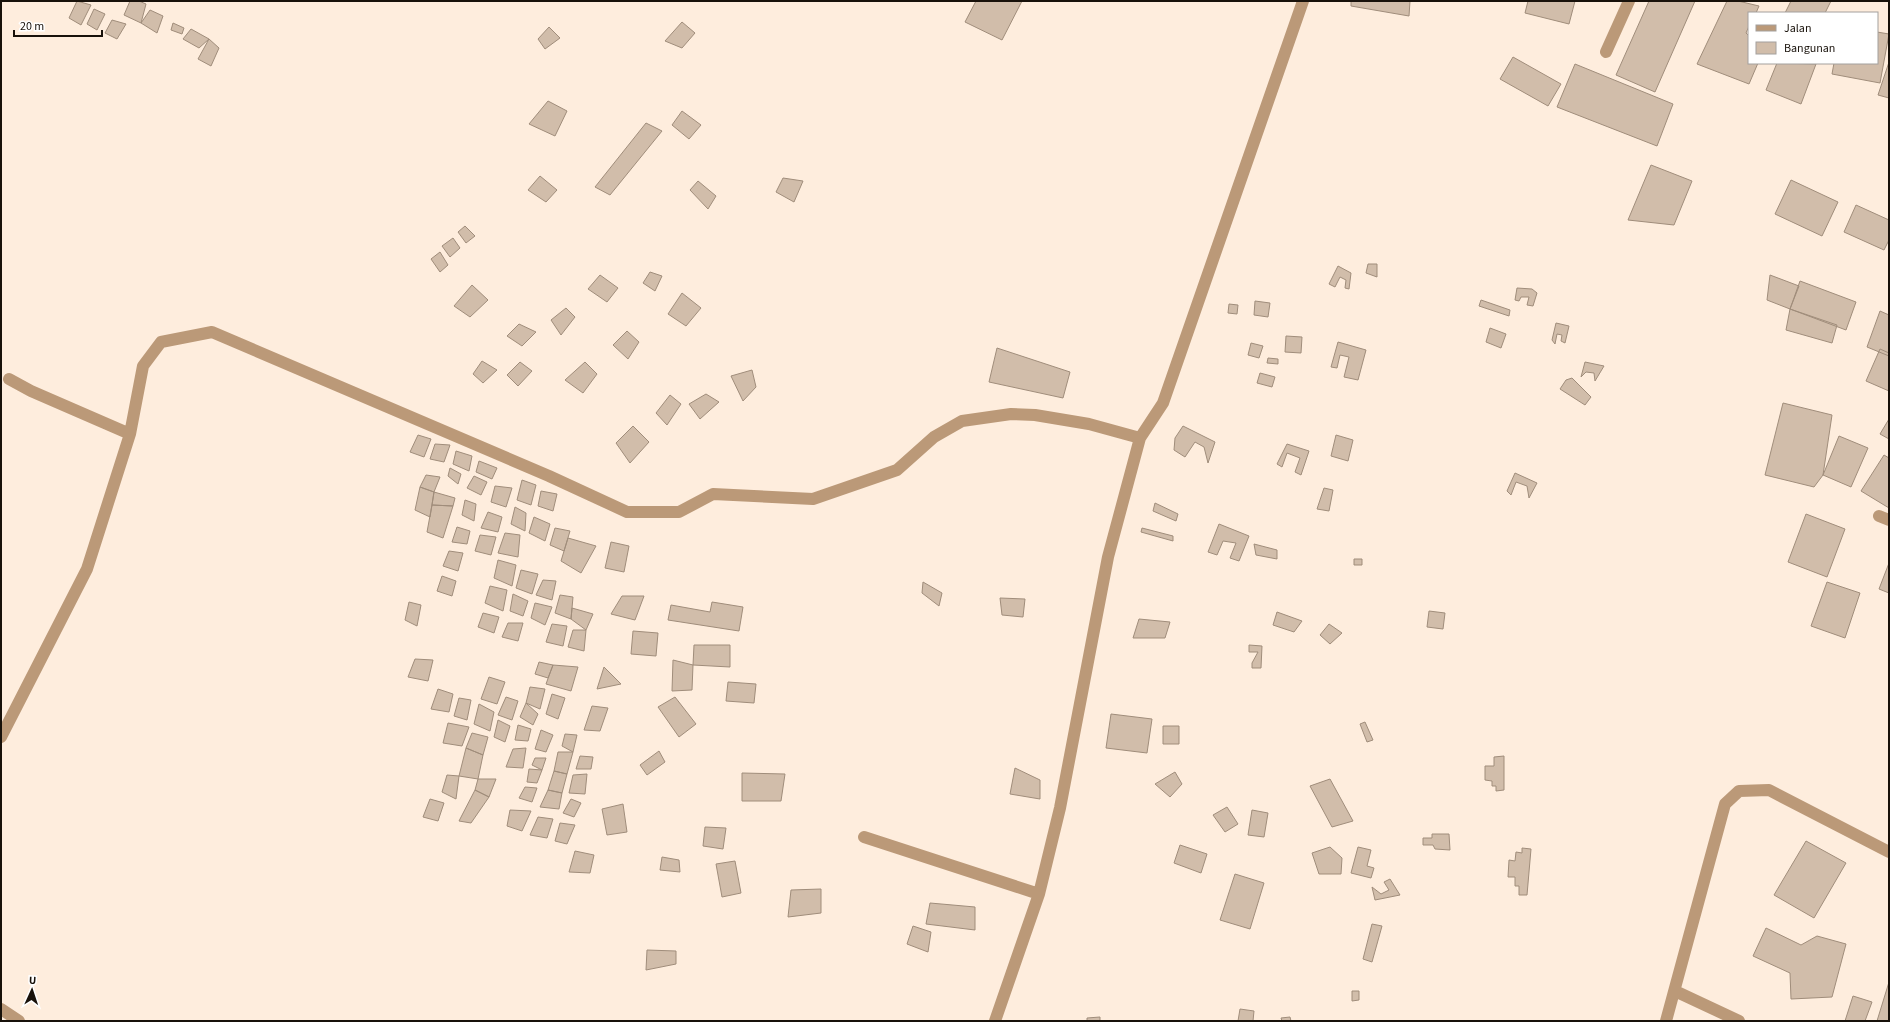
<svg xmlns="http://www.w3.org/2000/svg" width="1890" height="1022" viewBox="0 0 1890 1022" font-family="'Source Sans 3',sans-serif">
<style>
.building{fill:#d1bdaa;stroke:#a08d7b}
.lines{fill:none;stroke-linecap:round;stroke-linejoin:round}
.lane{stroke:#bb9978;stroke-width:12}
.street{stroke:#bb9978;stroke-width:12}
</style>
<rect width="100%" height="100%" fill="#feeddd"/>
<path class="building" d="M 77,1 L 91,5 L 81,25 L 69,18 Z
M 130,1 L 139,1 L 146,4 L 141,23 L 124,15 Z
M 976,1 L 1022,1 L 1002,40 L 965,22 Z
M 1351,1 L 1410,1 L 1409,16 L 1351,6 Z
M 1528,1 L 1575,1 L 1569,24 L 1525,13 Z
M 1649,1 L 1695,1 L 1655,92 L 1616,75 Z
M 1727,1 L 1738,1 L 1759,6 L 1756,13 L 1749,13 L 1749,26 L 1746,33 L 1749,36 L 1749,63 L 1758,63 L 1749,84 L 1697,64 Z
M 1791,1 L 1831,1 L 1825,13 L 1785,13 Z
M 94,9 L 105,14 L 97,30 L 87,24 Z
M 150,10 L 163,16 L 157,33 L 141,23 Z
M 112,20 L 126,24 L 117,39 L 105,33 Z
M 682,22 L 695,33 L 682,48 L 665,41 Z
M 173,23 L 184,28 L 182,34 L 171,30 Z
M 549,27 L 560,38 L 545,49 L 538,39 Z
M 191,29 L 209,39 L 199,48 L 183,39 Z
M 1877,32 L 1889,34 L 1880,83 L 1832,74 L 1834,63 L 1877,63 Z
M 209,39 L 219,48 L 211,66 L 198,59 Z
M 1513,57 L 1561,84 L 1548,106 L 1500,79 Z
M 1889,62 L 1889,98 L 1878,95 Z
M 1777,63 L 1816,64 L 1801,104 L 1766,90 Z
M 1575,64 L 1673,104 L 1657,146 L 1557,107 Z
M 548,101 L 567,111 L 555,136 L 529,124 Z
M 682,111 L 701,125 L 689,139 L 672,125 Z
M 646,123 L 662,131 L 610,195 L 595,187 Z
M 1651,165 L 1692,181 L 1674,225 L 1628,220 Z
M 540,176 L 557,190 L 546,202 L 528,190 Z
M 783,178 L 803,181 L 794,202 L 776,192 Z
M 1791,180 L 1838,202 L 1822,236 L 1775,214 Z
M 698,181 L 716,196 L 708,209 L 690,190 Z
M 1856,205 L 1889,220 L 1889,240 L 1884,250 L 1844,232 Z
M 465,226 L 475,236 L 466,243 L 458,232 Z
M 453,238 L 460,248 L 450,257 L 442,246 Z
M 440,252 L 448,265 L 440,272 L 431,259 Z
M 1368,264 L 1377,264 L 1377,277 L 1366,273 Z
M 1338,266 L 1351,273 L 1349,289 L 1345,288 L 1346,280 L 1340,277 L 1335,287 L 1329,284 Z
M 650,272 L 662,276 L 655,291 L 643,283 Z
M 600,275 L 618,288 L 607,302 L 588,289 Z
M 1770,275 L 1799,286 L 1790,309 L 1767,300 Z
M 1800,281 L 1856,302 L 1846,330 L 1790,309 Z
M 472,285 L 488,300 L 470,317 L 454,306 Z
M 1517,288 L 1532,289 L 1537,293 L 1533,306 L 1527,305 L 1529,297 L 1521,297 L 1519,301 L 1515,300 Z
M 682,293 L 701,308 L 686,326 L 668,314 Z
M 1481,300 L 1510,310 L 1509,316 L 1479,306 Z
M 1255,301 L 1270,303 L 1268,317 L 1254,315 Z
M 1229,304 L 1238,305 L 1237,314 L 1228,313 Z
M 566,308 L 575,317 L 561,335 L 551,320 Z
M 1790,309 L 1837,325 L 1832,343 L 1786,330 Z
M 1880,311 L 1889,315 L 1889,356 L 1867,347 Z
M 1556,323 L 1569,326 L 1565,343 L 1561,341 L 1562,335 L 1557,334 L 1555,344 L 1552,340 Z
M 519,324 L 536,332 L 522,346 L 507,336 Z
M 1490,328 L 1506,334 L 1501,348 L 1486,342 Z
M 627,331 L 639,342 L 628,359 L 613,345 Z
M 1286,336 L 1302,337 L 1301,353 L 1285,352 Z
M 1338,342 L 1366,350 L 1358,380 L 1344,377 L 1349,357 L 1340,355 L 1337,368 L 1331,367 Z
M 1251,343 L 1263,346 L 1259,358 L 1248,355 Z
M 997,348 L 1070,372 L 1063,398 L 989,382 Z
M 1880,349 L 1889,353 L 1889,391 L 1866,381 Z
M 1268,358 L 1278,359 L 1278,364 L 1267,363 Z
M 482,361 L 497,370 L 483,383 L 473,374 Z
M 520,362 L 532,371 L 518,386 L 507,375 Z
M 585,362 L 597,374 L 583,393 L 565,380 Z
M 1585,362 L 1604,366 L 1595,381 L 1594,373 L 1586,372 L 1581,377 Z
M 752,370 L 756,387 L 743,401 L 731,376 Z
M 1260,373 L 1275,377 L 1272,387 L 1257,383 Z
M 1572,378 L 1591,397 L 1585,405 L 1560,389 L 1566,380 Z
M 706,394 L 719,402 L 700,419 L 689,404 Z
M 670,395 L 681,404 L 667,425 L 656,413 Z
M 1783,403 L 1832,415 L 1823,475 L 1814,487 L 1765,475 Z
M 1889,419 L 1889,439 L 1880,434 Z
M 633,426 L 649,442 L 630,463 L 616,443 Z
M 1183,426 L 1215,442 L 1208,463 L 1204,447 L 1195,442 L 1185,457 L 1174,450 L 1175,438 Z
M 418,435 L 431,439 L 424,457 L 410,452 Z
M 1336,435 L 1353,440 L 1348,461 L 1331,456 Z
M 1839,436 L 1868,448 L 1851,487 L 1823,475 Z
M 435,444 L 450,445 L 444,462 L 430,459 Z
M 1287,444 L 1309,451 L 1301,475 L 1295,472 L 1300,458 L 1287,453 L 1282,467 L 1277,464 Z
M 456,451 L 472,456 L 469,471 L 453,464 Z
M 1884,455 L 1889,458 L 1889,508 L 1861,491 Z
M 479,461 L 497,468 L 492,479 L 476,472 Z
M 450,468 L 461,474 L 458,484 L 448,476 Z
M 1515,473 L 1537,483 L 1529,498 L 1527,486 L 1516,482 L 1511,495 L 1507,491 Z
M 426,475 L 440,477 L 434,492 L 420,487 Z
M 474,476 L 487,482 L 481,495 L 467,488 Z
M 522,480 L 536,485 L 531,505 L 517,500 Z
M 495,486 L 512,488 L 506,507 L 491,502 Z
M 420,487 L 434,492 L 430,517 L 415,510 Z
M 1324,488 L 1333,490 L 1329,511 L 1317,509 Z
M 541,491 L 557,494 L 553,511 L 538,506 Z
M 434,492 L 455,498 L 453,506 L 432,505 Z
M 465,500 L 476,504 L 474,521 L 462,515 Z
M 1155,503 L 1178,514 L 1176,521 L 1153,511 Z
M 432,505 L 453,506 L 443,538 L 427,532 Z
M 515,507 L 526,513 L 525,531 L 511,524 Z
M 488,512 L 502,517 L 498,532 L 481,528 Z
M 1806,514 L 1845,529 L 1827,577 L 1788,562 Z
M 534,517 L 550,524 L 545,541 L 529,533 Z
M 1219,524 L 1249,536 L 1239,561 L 1230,558 L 1236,543 L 1223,541 L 1217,555 L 1208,552 Z
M 457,527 L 470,531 L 467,544 L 452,542 Z
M 555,528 L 570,531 L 564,551 L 550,545 Z
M 1142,528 L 1173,536 L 1173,541 L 1141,532 Z
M 505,533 L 520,535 L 518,557 L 498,553 Z
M 480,535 L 496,537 L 491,555 L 475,551 Z
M 568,538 L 596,546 L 581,573 L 561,561 Z
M 611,542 L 629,546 L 624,572 L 605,568 Z
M 1254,544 L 1277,550 L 1277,559 L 1256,555 Z
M 449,551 L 463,553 L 458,571 L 443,566 Z
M 1354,559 L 1362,559 L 1362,565 L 1354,565 Z
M 498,560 L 516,565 L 512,586 L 494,578 Z
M 1889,563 L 1889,593 L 1879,589 Z
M 521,570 L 538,574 L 532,594 L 516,588 Z
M 442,576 L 456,581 L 452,596 L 437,591 Z
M 543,580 L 556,581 L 552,600 L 536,595 Z
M 923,582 L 942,593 L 939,606 L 922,593 Z
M 1827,582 L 1860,593 L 1845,638 L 1811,626 Z
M 490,586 L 507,590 L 503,611 L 485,603 Z
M 513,594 L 528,601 L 523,616 L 510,611 Z
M 560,595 L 573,597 L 571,619 L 555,613 Z
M 622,596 L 644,596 L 635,620 L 611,614 Z
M 1000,598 L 1025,599 L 1023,617 L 1002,615 Z
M 409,602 L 421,605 L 417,626 L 405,620 Z
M 712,602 L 743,607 L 739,631 L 668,620 L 671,605 L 710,612 Z
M 535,603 L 552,607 L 545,625 L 531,618 Z
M 572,608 L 593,614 L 586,630 L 571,619 Z
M 1429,611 L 1445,613 L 1443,629 L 1427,627 Z
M 1277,612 L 1302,621 L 1294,632 L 1273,625 Z
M 483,613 L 499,617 L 494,633 L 478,627 Z
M 1139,619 L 1170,622 L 1165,638 L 1133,638 Z
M 508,623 L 523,623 L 518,641 L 502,637 Z
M 552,624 L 567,626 L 563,646 L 546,642 Z
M 1329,624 L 1342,633 L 1330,644 L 1320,635 Z
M 573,630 L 586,630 L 584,651 L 568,647 Z
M 633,631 L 658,633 L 656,656 L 631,654 Z
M 694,645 L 730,645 L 730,667 L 693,665 Z
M 1249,645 L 1262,646 L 1261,668 L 1252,668 L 1252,663 L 1258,652 L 1249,652 Z
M 415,659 L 433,660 L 428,681 L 408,677 Z
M 673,660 L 693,665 L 692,690 L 672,691 Z
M 539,662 L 553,665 L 548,678 L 535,674 Z
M 553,665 L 578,667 L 571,691 L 546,684 Z
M 604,667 L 621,684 L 597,689 Z
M 489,677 L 505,682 L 497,704 L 481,699 Z
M 728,682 L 756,684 L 754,703 L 726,701 Z
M 530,687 L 545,689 L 540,709 L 526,703 Z
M 438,689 L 453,694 L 449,712 L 431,709 Z
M 552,694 L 565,698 L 558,719 L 546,714 Z
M 506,697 L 518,701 L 512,720 L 498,715 Z
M 675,697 L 696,724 L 679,737 L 658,707 Z
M 459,698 L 471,700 L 467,720 L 454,716 Z
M 526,703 L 538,714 L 533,725 L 520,717 Z
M 479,704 L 494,712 L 490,731 L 474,724 Z
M 592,706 L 608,708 L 600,731 L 584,730 Z
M 1111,714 L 1152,719 L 1147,753 L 1106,748 Z
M 498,720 L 510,726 L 505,742 L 494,737 Z
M 1365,722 L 1373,740 L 1367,742 L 1360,724 Z
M 448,723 L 469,727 L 462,746 L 443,743 Z
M 518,725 L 531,729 L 528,741 L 515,740 Z
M 1163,726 L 1179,726 L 1179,744 L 1163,744 Z
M 541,730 L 553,735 L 546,752 L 535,749 Z
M 472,733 L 488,737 L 483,755 L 466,748 Z
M 565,734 L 577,735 L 573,752 L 562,746 Z
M 466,748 L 483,755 L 478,779 L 459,776 Z
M 526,748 L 523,768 L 506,767 L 513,749 Z
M 659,751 L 665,762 L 647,775 L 640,765 Z
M 558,752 L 573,752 L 567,774 L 554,771 Z
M 580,756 L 593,757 L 591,769 L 576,769 Z
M 1504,756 L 1504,790 L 1496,791 L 1496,786 L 1492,786 L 1492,781 L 1485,780 L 1485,766 L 1494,766 L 1494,757 Z
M 535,758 L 546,758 L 542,770 L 532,765 Z
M 1015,768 L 1040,780 L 1040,799 L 1010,794 Z
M 529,769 L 542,770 L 537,783 L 527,782 Z
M 554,771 L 567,774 L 562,793 L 548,790 Z
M 1175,772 L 1182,784 L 1170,797 L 1155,784 Z
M 742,773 L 785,774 L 781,801 L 742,801 Z
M 587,774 L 585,794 L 569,793 L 573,775 Z
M 447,775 L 459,776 L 456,799 L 442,792 Z
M 478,779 L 496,779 L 489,797 L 475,790 Z
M 1330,779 L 1353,821 L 1332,827 L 1310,786 Z
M 525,787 L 537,788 L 532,802 L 519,798 Z
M 475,790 L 489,797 L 471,823 L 459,821 Z
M 548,790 L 562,793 L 559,809 L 540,807 Z
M 430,799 L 444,803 L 438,821 L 423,817 Z
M 571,799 L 581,803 L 574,817 L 563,813 Z
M 623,804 L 627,832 L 607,835 L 602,809 Z
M 1227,807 L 1238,824 L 1225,832 L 1213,815 Z
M 510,810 L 531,811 L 522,831 L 507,826 Z
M 1252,810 L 1268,813 L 1264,837 L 1248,835 Z
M 538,817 L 553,819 L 547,838 L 530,835 Z
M 560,823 L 575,825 L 567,844 L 555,841 Z
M 705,827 L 726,828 L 723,849 L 703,846 Z
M 1432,834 L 1449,834 L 1450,850 L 1435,849 L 1433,845 L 1423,845 L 1423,838 L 1432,838 Z
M 1806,841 L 1846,863 L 1814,918 L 1774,895 Z
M 1180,845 L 1207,854 L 1201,873 L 1174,863 Z
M 1330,847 L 1342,858 L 1341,874 L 1319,874 L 1312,853 Z
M 1358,847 L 1371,850 L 1367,866 L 1374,868 L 1371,878 L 1351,873 Z
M 1522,848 L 1531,849 L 1527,895 L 1519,895 L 1519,886 L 1515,886 L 1515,877 L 1508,877 L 1509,860 L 1515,861 L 1516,852 L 1522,853 Z
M 575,851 L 594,855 L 590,873 L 569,872 Z
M 662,857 L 679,860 L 680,872 L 660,870 Z
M 735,861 L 741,893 L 722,897 L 716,864 Z
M 1235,874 L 1264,883 L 1250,929 L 1220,920 Z
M 1390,879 L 1400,895 L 1375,900 L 1372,887 L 1381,894 L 1389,890 L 1384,882 Z
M 821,889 L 821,913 L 788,917 L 791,890 Z
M 930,903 L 975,907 L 975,930 L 926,924 Z
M 1372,924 L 1382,926 L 1372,962 L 1363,959 Z
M 913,926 L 931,932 L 928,952 L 907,944 Z
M 1766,928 L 1801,945 L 1817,936 L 1846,944 L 1832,997 L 1791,999 L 1790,973 L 1753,956 Z
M 647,950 L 676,951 L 676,964 L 646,970 Z
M 1889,982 L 1889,1021 L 1877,1021 Z
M 1352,991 L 1359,991 L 1359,1000 L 1352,1001 Z
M 1853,996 L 1872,1002 L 1865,1021 L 1845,1021 Z
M 1240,1009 L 1254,1011 L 1253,1021 L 1238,1021 Z
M 1100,1017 L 1100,1021 L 1087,1021 L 1087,1018 Z
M 1290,1017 L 1291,1021 L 1282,1021 L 1281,1018 Z"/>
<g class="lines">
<path class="lane" d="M 1606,52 L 1629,1
M 9,379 L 31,391 L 130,434
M 1,737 L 87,569 L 130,434 L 143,366 L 161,342 L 212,332 L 549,476 L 627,512 L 679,512 L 713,494 L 813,499 L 897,470 L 934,437 L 962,421 L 1011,414 L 1035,415 L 1089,424 L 1140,438 L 1163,403 L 1303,1
M 864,837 L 1039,894
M 995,1021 L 1039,894 L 1060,808 L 1108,557 L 1140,438"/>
<path class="street" d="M 1879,516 L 1889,520
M 1675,991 L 1739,1021
M 1,1009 L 19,1021
M 1666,1021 L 1725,804 L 1739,791 L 1769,790 L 1889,852"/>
</g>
<rect width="1890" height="1022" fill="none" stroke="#18110a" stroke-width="4"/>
<rect x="1748" y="12" width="130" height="52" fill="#ffffff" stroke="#a3a09d"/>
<rect x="1756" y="25" width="20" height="6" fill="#bb9978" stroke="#a3a09d"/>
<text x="1784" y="32" font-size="12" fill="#18110a">Jalan</text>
<rect x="1756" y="42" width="20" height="12" fill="#d1bdaa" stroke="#a3a09d"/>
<text x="1784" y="52" font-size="12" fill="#18110a">Bangunan</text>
<g transform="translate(32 990) rotate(3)" stroke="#ffffff" stroke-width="3" paint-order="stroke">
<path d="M0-3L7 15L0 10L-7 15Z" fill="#18110a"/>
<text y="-6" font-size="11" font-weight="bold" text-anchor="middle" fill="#18110a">U</text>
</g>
<path d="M14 30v6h88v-6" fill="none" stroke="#18110a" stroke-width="2"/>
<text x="20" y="30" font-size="12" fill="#18110a" stroke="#ffffff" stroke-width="3" paint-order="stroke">20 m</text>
</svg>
